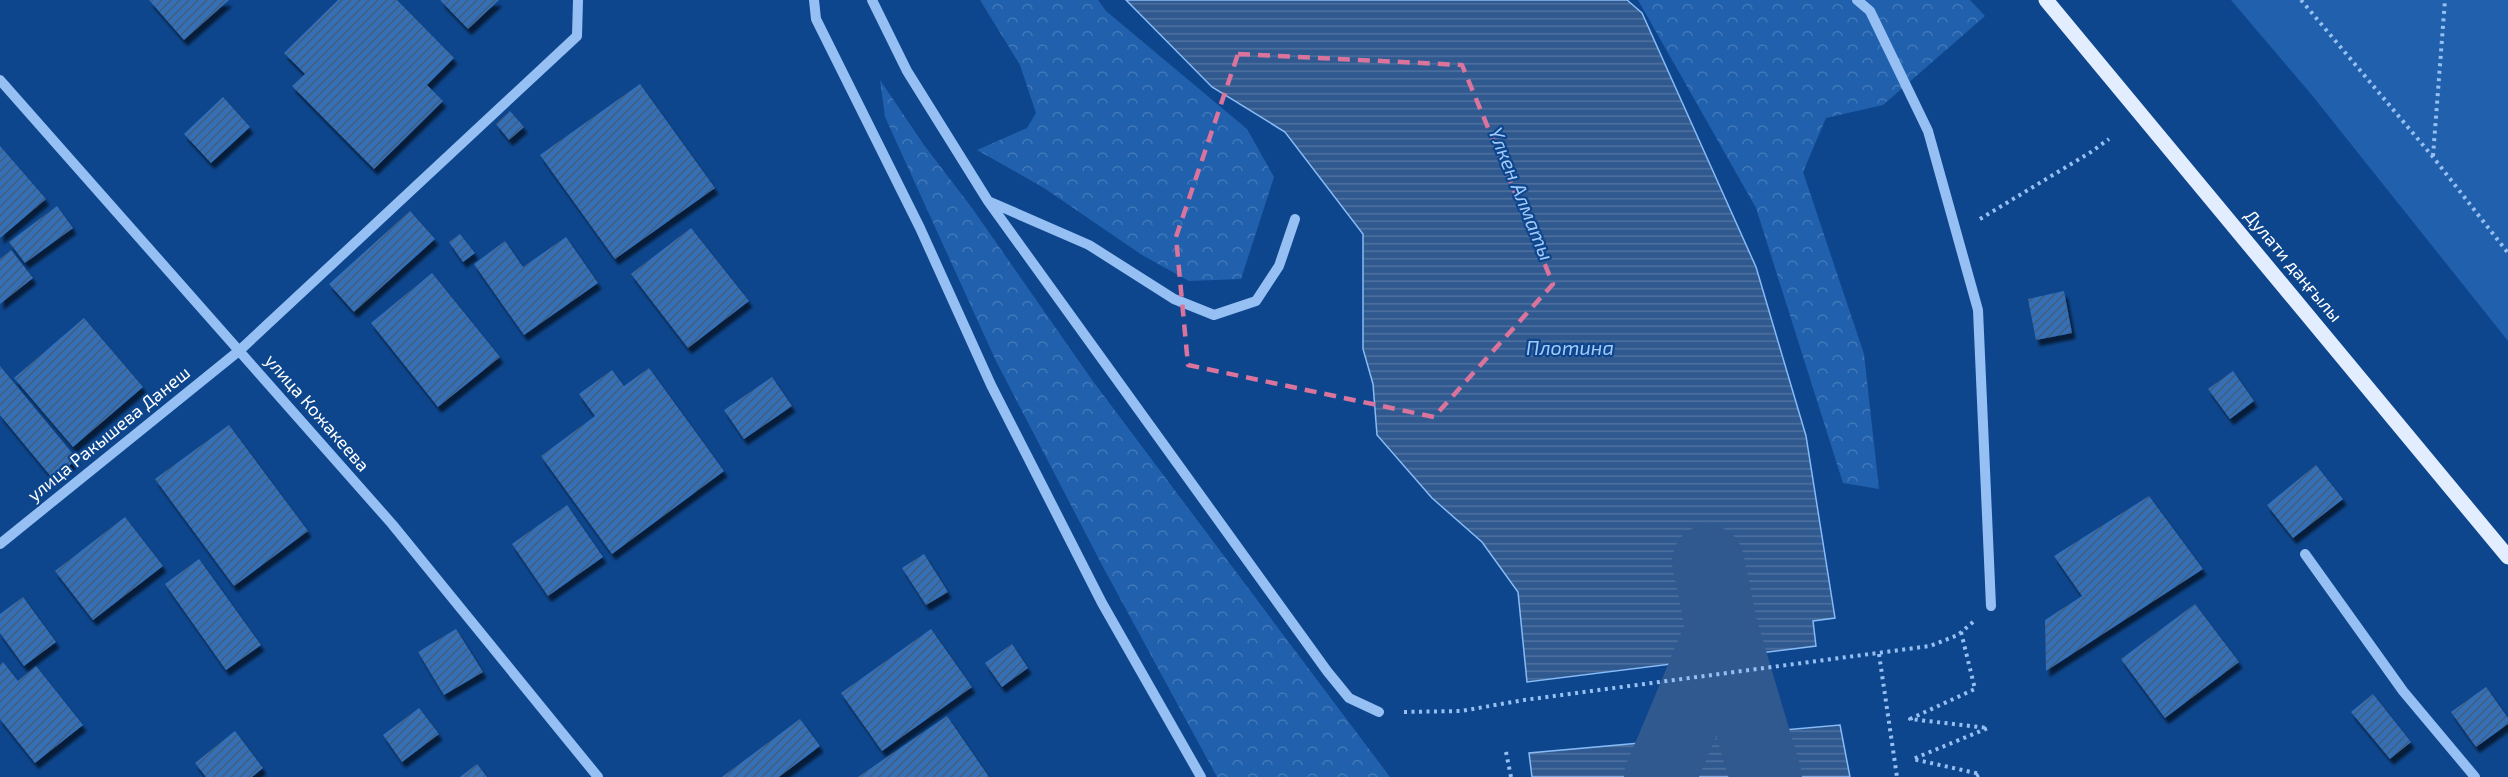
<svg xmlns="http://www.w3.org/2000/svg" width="2508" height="777" viewBox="0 0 2508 777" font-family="'Exo 2',sans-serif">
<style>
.forest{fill:url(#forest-crowns)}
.park{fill:#2060ad}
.water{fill:url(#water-rules);stroke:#87bbf7;stroke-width:1.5}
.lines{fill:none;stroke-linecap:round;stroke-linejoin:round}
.river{stroke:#30598f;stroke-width:72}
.building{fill:url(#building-hatch);filter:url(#shadow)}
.path{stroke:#96c0f3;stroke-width:4;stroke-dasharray:3 4.5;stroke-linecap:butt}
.minor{stroke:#96c0f3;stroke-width:10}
.major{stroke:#e2edff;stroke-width:15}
.marked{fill:none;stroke:#da749d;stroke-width:4.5;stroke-dasharray:12 8;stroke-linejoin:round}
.labels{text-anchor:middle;stroke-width:4.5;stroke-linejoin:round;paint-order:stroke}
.street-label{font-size:18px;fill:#fff;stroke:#0e468d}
.water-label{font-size:20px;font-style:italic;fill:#a1cafb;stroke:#0e468d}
</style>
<defs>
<pattern id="forest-crowns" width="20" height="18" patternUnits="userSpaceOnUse" patternTransform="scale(1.5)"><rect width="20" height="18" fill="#2060ad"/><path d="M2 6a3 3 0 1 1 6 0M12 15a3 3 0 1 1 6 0" fill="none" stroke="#4178b9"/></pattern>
<pattern id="water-rules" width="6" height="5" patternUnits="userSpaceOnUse" patternTransform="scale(1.5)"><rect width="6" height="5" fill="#30598f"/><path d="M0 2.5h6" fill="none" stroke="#4f72a0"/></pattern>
<pattern id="building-hatch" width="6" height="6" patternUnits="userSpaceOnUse" patternTransform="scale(1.5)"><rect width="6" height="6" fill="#3670b7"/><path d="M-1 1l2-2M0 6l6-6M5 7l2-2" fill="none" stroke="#425c7c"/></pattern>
<filter id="shadow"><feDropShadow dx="3.5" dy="6" stdDeviation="1.5" flood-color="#0009"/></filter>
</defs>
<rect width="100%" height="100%" fill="#0e468d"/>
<path class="forest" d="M 980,0 L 1098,0 L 1106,11 L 1247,129 L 1274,177 L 1241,279 L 1189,281 L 1142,255 L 1044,188 L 977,150 L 1027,128 L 1036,113 L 1020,65 Z
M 1638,0 L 1970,0 L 1985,16 L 1883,105 L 1826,118 L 1803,172 L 1864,354 L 1879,489 L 1843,483 L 1756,208 Z
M 880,80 L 924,145 L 972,208 L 1092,380 L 1390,777 L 1217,777 L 1102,565 L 996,361 L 885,117 Z"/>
<path class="park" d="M 2231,0 L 2508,0 L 2508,341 L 2311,94 Z"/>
<path class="water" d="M 1126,0 L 1627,0 L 1642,13 L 1756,267 L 1806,436 L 1835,618 L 1813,621 L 1816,646 L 1527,682 L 1518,592 L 1482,542 L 1432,498 L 1377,435 L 1373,384 L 1363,349 L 1363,234 L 1285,132 L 1212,87 Z
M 1840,725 L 1850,777 L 1532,777 L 1529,753 Z"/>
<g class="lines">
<path class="river" d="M 1708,561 L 1722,629 L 1766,777
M 1660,777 L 1722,629"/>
</g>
<path class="building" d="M 149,0 L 229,0 L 184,40 Z
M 338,0 L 397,0 L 454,58 L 427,85 L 443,101 L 374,169 L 292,86 L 305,74 L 284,53 Z
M 440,0 L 499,0 L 468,29 Z
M 640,84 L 715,188 L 615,259 L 540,155 Z
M 223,97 L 250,127 L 211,163 L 184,134 Z
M 510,111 L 524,127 L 509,140 L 496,124 Z
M 0,146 L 46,199 L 0,238 Z
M 57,206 L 73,228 L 25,263 L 9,242 Z
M 410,211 L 435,239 L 354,312 L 329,284 Z
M 691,228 L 749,301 L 688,348 L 631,274 Z
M 460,234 L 475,253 L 463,262 L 449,242 Z
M 566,237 L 598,283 L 524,335 L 474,264 L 505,241 L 523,267 Z
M 11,250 L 33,278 L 0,304 L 0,259 Z
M 432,273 L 500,357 L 438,407 L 371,323 Z
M 2064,291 L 2072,333 L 2036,340 L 2028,299 Z
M 84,318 L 143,387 L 73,447 L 14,378 Z
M 0,366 L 77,459 L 53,479 L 0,415 Z
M 649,368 L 724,471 L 612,554 L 541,456 L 595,416 L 579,394 L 612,370 L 624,386 Z
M 2233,371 L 2254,401 L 2230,419 L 2208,389 Z
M 772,377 L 792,406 L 744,439 L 724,410 Z
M 229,425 L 308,531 L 234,586 L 155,479 Z
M 2316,465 L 2343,499 L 2293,538 L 2267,505 Z
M 2149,496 L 2203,569 L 2046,671 L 2045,620 L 2082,596 L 2054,556 Z
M 567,505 L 603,557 L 548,596 L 512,544 Z
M 125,517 L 163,566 L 93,620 L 55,571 Z
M 924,554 L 948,592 L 926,605 L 902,568 Z
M 199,559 L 261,645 L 226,670 L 165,584 Z
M 23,597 L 56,642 L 24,666 L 0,633 L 0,614 Z
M 2195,604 L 2239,662 L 2165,718 L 2121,659 Z
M 456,629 L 483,672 L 444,695 L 418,652 Z
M 931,629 L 972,687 L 882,751 L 841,693 Z
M 1012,644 L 1028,668 L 1002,687 L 985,663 Z
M 3,662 L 18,681 L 36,666 L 83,725 L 35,763 L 0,719 L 0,665 Z
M 2486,687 L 2508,718 L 2508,724 L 2476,747 L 2451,712 Z
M 2373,694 L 2411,742 L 2390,759 L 2351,712 Z
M 419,708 L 439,734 L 402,762 L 383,735 Z
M 947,716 L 989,777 L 858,777 Z
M 800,719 L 820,746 L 779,777 L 722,777 Z
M 235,731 L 263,768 L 252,777 L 206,777 L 195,763 Z
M 477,764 L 487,777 L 460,777 Z"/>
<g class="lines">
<path class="path" d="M 2301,0 L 2433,157 L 2508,253
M 2433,156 L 2445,0
M 1980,219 L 2091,152 L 2109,139
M 1961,632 L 1975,689 L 1910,719 L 1988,728 L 1913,759 L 1980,774 L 1975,777
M 1879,654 L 1897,777
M 1404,712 L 1461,711 L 1524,700 L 1930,646 L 1958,635 L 1973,622
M 1506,752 L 1511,777"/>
<path class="minor" d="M 814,0 L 816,19 L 920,228 L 991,385 L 1102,603 L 1201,777
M 872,0 L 907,71 L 988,201 L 1327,671 L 1349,698 L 1379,712
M 1857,0 L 1870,11 L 1928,131 L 1978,310 L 1991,606
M 0,80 L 392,524 L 598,777
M 988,201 L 1089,245 L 1174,299 L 1214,315 L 1256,301 L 1279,266 L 1295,219
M 0,544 L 240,350 L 577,36 L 578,0
M 2305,554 L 2403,691 L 2475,777"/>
<path class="major" d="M 2046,0 L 2508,557"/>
</g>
<path class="marked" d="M 1238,54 L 1462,65 L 1553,284 L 1434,417 L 1188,365 L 1176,237 Z"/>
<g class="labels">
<g class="street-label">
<text transform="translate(2293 266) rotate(50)" y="6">Дулати даңғылы</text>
<text transform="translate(317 413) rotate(49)" y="6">улица Кожакеева</text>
<text transform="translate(109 434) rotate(-39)" y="6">улица Ракышева Данеш</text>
</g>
<g class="water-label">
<text transform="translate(1521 194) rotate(68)" y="7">Үлкен Алматы</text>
<text x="1570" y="355">Плотина</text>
</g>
</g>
</svg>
